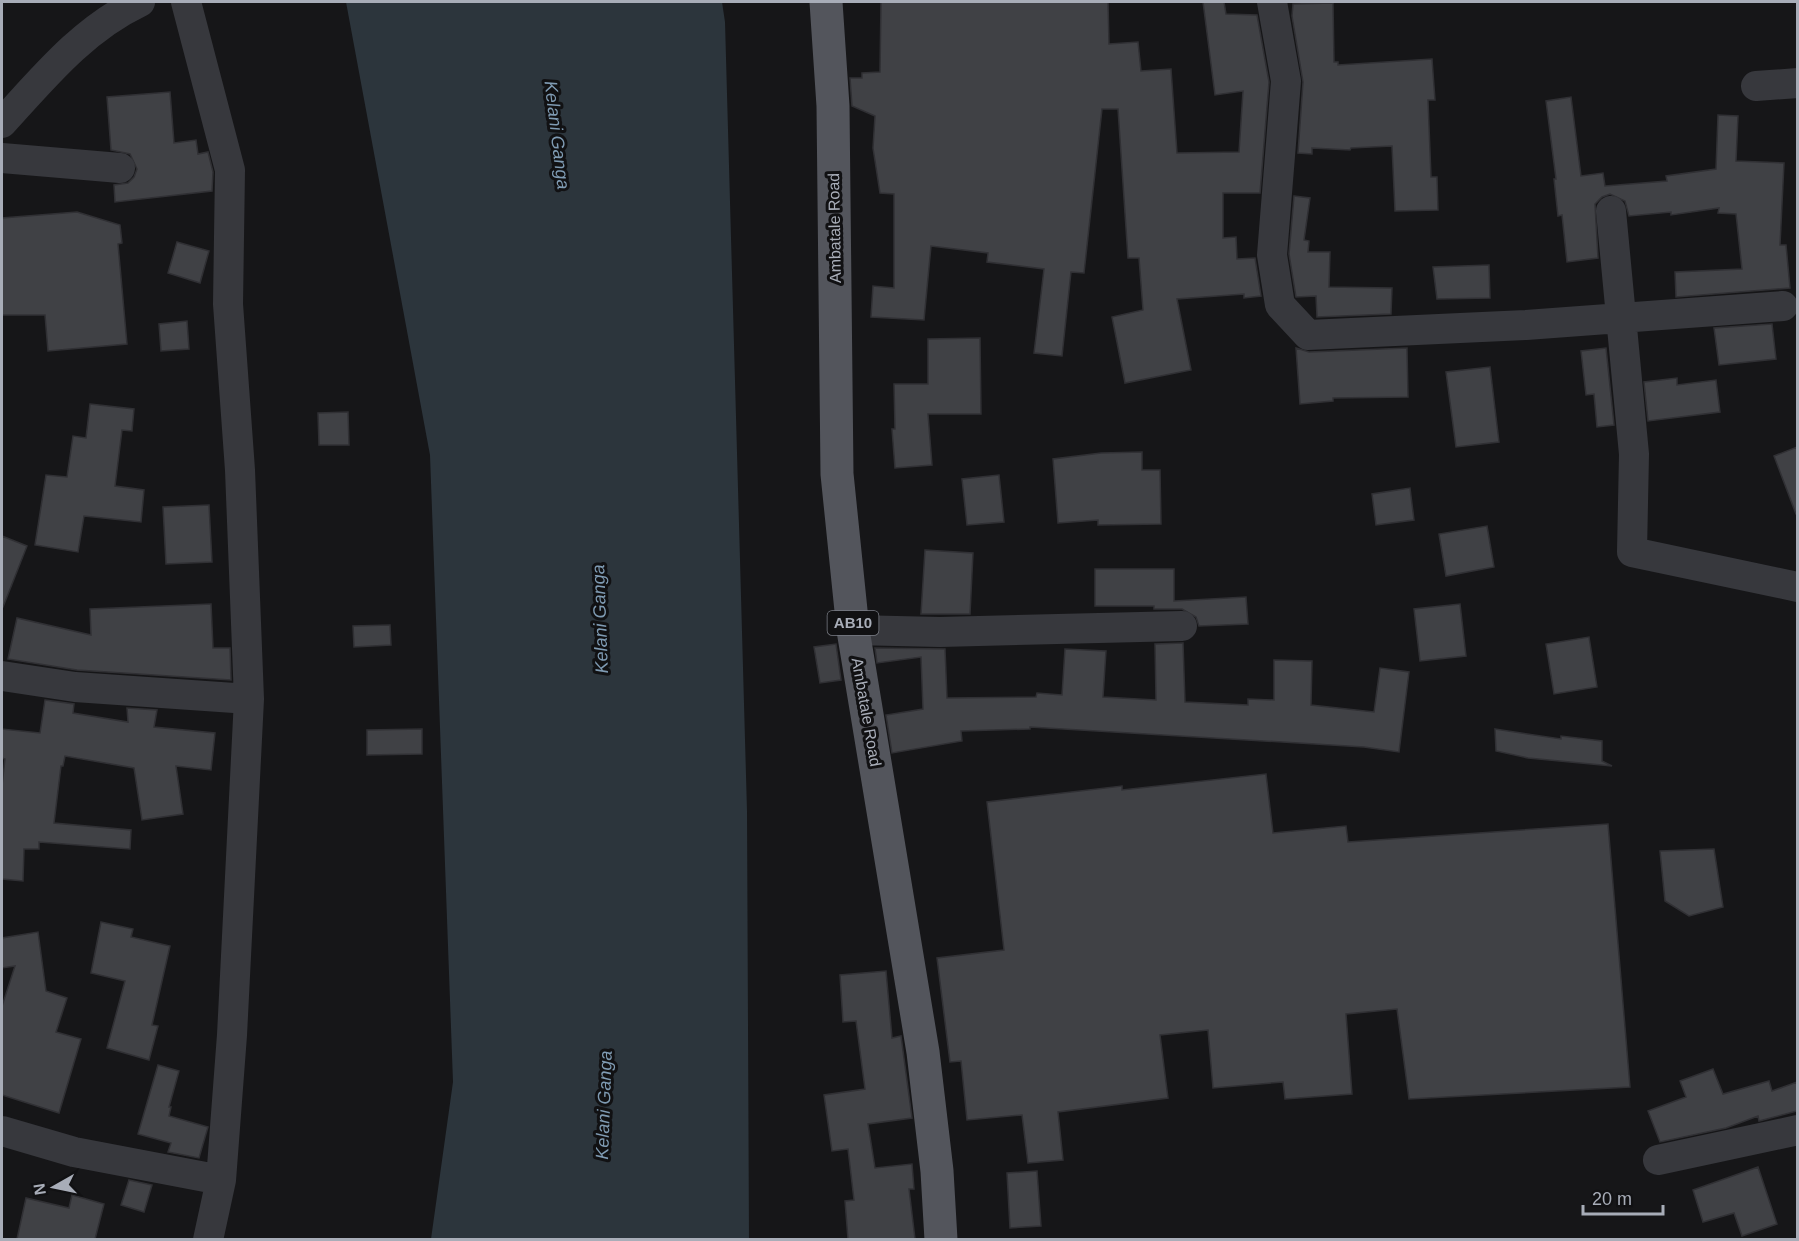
<svg xmlns="http://www.w3.org/2000/svg" width="1799" height="1241" viewBox="0 0 1799 1241" font-family="Helvetica,sans-serif">
<style>
.water{fill:#2c353c}
.building{fill:#404145;stroke:#303034;stroke-width:1.5}
.lines{fill:none;stroke-linecap:round;stroke-linejoin:round}
.street{stroke:#37383d;stroke-width:30}
.primary{stroke:#53555c;stroke-width:33}
.labels{text-anchor:middle;stroke-width:6;stroke-linejoin:round;paint-order:stroke}
.shield{fill:#111113;stroke:#7b7e86;stroke-width:1.5}
.shield-label{font-size:15px;font-weight:bold;fill:#a8adb8}
.street-label{font-size:16px;fill:#a8adb8;stroke:#111113}
.water-label{font-size:18px;font-style:italic;fill:#7f9bb3;stroke:#111113}
</style>
<rect width="100%" height="100%" fill="#161618"/>
<path class="water" d="M 346,2 L 722,2 L 725,22 L 747,811 L 749,1239 L 431,1239 L 453,1082 L 430,455 Z"/>
<path class="building" d="M 881,2 L 1108,2 L 1109,44 L 1138,42 L 1141,71 L 1171,69 L 1177,153 L 1239,152 L 1243,91 L 1215,95 L 1203,2 L 1224,2 L 1226,14 L 1257,15 L 1269,82 L 1260,193 L 1223,193 L 1223,238 L 1236,237 L 1237,259 L 1255,258 L 1261,296 L 1244,298 L 1244,294 L 1177,299 L 1191,370 L 1125,383 L 1112,317 L 1143,310 L 1139,258 L 1128,258 L 1118,109 L 1102,109 L 1084,273 L 1071,272 L 1062,356 L 1034,353 L 1044,269 L 987,262 L 988,253 L 931,246 L 924,320 L 871,317 L 873,286 L 894,288 L 894,194 L 880,193 L 873,148 L 875,116 L 852,106 L 850,78 L 862,78 L 862,73 L 880,72 Z
M 1333,3 L 1334,62 L 1338,62 L 1338,65 L 1432,59 L 1435,100 L 1428,100 L 1431,177 L 1437,177 L 1438,210 L 1395,211 L 1392,146 L 1351,148 L 1350,150 L 1312,148 L 1312,154 L 1298,153 L 1303,82 L 1292,16 L 1293,4 Z
M 170,92 L 174,143 L 196,140 L 198,154 L 208,152 L 213,172 L 212,191 L 115,202 L 114,185 L 128,183 L 134,177 L 137,169 L 130,154 L 111,150 L 107,97 Z
M 1571,97 L 1581,176 L 1603,173 L 1605,186 L 1667,181 L 1666,176 L 1716,169 L 1718,115 L 1738,116 L 1736,161 L 1784,163 L 1780,245 L 1786,245 L 1790,288 L 1676,297 L 1675,272 L 1742,269 L 1736,214 L 1718,213 L 1719,208 L 1671,215 L 1671,212 L 1629,216 L 1625,201 L 1610,194 L 1602,197 L 1595,204 L 1598,258 L 1567,262 L 1562,215 L 1558,216 L 1554,179 L 1556,179 L 1546,101 Z
M 1294,196 L 1310,198 L 1304,240 L 1309,241 L 1308,252 L 1330,252 L 1329,287 L 1392,288 L 1391,314 L 1317,317 L 1316,296 L 1296,297 L 1289,254 Z
M 77,212 L 120,225 L 122,243 L 118,244 L 127,344 L 48,351 L 45,315 L 2,315 L 2,218 Z
M 177,242 L 209,251 L 200,283 L 168,273 Z
M 1489,265 L 1490,298 L 1437,299 L 1433,267 Z
M 187,321 L 189,349 L 161,351 L 159,324 Z
M 1772,324 L 1776,359 L 1719,365 L 1714,328 Z
M 980,338 L 981,414 L 928,414 L 932,465 L 895,468 L 892,429 L 895,429 L 894,384 L 928,384 L 928,339 Z
M 1296,348 L 1309,352 L 1407,348 L 1408,397 L 1333,398 L 1333,401 L 1300,404 Z
M 1606,348 L 1614,425 L 1597,427 L 1594,394 L 1586,395 L 1581,351 Z
M 1490,367 L 1499,442 L 1456,447 L 1446,372 Z
M 1677,378 L 1677,385 L 1716,380 L 1720,412 L 1648,421 L 1644,382 Z
M 90,404 L 134,409 L 132,431 L 122,430 L 115,486 L 144,490 L 141,522 L 84,516 L 78,552 L 35,545 L 46,475 L 67,477 L 73,436 L 86,438 Z
M 348,412 L 349,445 L 319,445 L 318,413 Z
M 1797,447 L 1797,514 L 1796,514 L 1774,456 Z
M 1142,452 L 1142,470 L 1160,470 L 1161,524 L 1098,525 L 1098,520 L 1058,523 L 1053,459 L 1101,453 Z
M 999,475 L 1004,522 L 967,525 L 962,479 Z
M 1410,488 L 1414,520 L 1376,525 L 1372,494 Z
M 209,505 L 212,562 L 166,564 L 163,507 Z
M 1487,526 L 1494,567 L 1446,576 L 1439,534 Z
M 2,536 L 27,546 L 3,607 L 2,607 Z
M 925,550 L 973,553 L 970,614 L 921,614 Z
M 1095,569 L 1174,569 L 1174,601 L 1246,597 L 1248,624 L 1199,626 L 1196,617 L 1182,609 L 1154,609 L 1154,606 L 1095,606 Z
M 211,604 L 213,648 L 230,648 L 231,680 L 77,670 L 8,659 L 17,618 L 91,635 L 90,609 Z
M 1460,604 L 1466,656 L 1420,661 L 1414,609 Z
M 390,625 L 391,645 L 354,647 L 353,626 Z
M 1589,637 L 1597,687 L 1554,694 L 1546,644 Z
M 1183,643 L 1185,702 L 1248,705 L 1248,699 L 1274,700 L 1274,660 L 1312,661 L 1311,705 L 1374,712 L 1380,668 L 1409,672 L 1399,752 L 1364,747 L 1030,727 L 1030,729 L 961,731 L 962,741 L 892,753 L 886,715 L 923,709 L 921,657 L 877,663 L 875,648 L 945,649 L 947,698 L 1036,697 L 1037,693 L 1062,695 L 1065,649 L 1106,651 L 1103,697 L 1156,700 L 1155,644 Z
M 836,644 L 841,680 L 820,683 L 814,647 Z
M 45,700 L 74,704 L 73,713 L 128,722 L 127,708 L 157,710 L 154,727 L 215,733 L 211,770 L 176,766 L 183,814 L 142,820 L 134,768 L 65,756 L 63,766 L 61,766 L 54,823 L 131,830 L 130,849 L 39,842 L 39,849 L 24,849 L 23,881 L 2,879 L 2,785 L 5,759 L 2,758 L 2,729 L 40,733 Z
M 422,729 L 422,754 L 367,755 L 367,730 Z
M 1495,729 L 1561,739 L 1561,736 L 1602,741 L 1602,761 L 1612,766 L 1528,758 L 1496,751 Z
M 1266,774 L 1273,833 L 1346,826 L 1348,842 L 1608,824 L 1630,1087 L 1409,1099 L 1397,1009 L 1346,1014 L 1352,1094 L 1285,1099 L 1283,1082 L 1213,1088 L 1208,1030 L 1160,1035 L 1168,1098 L 1058,1112 L 1063,1160 L 1028,1163 L 1022,1115 L 967,1120 L 961,1061 L 950,1062 L 937,958 L 1004,950 L 987,802 L 1122,786 L 1122,790 Z
M 1714,849 L 1723,907 L 1689,916 L 1665,901 L 1660,851 Z
M 101,922 L 133,929 L 131,937 L 170,946 L 152,1025 L 158,1026 L 149,1060 L 107,1048 L 125,981 L 91,973 Z
M 38,932 L 46,991 L 67,998 L 56,1032 L 81,1039 L 59,1113 L 2,1095 L 2,1006 L 15,966 L 2,968 L 2,938 Z
M 886,971 L 892,1038 L 901,1036 L 912,1118 L 868,1124 L 875,1168 L 912,1164 L 914,1189 L 909,1189 L 915,1239 L 848,1239 L 845,1201 L 854,1200 L 848,1149 L 832,1151 L 824,1095 L 865,1089 L 856,1021 L 843,1022 L 840,975 Z
M 158,1065 L 179,1071 L 169,1107 L 171,1107 L 169,1116 L 208,1127 L 199,1158 L 168,1152 L 171,1143 L 138,1134 Z
M 1713,1069 L 1723,1094 L 1769,1081 L 1772,1091 L 1797,1082 L 1797,1111 L 1759,1121 L 1758,1116 L 1726,1128 L 1660,1142 L 1648,1111 L 1686,1097 L 1680,1081 Z
M 1758,1167 L 1777,1224 L 1742,1236 L 1734,1213 L 1703,1222 L 1693,1190 Z
M 1037,1171 L 1041,1226 L 1010,1228 L 1007,1173 Z
M 129,1180 L 152,1185 L 144,1212 L 121,1205 Z
M 72,1195 L 104,1204 L 95,1239 L 17,1239 L 26,1198 L 69,1208 Z"/>
<g class="lines">
<path class="street" d="M 186,2 L 230,170 L 228,304 L 240,470 L 249,699 L 232,1035 L 221,1180 L 208,1240
M 1272,2 L 1286,81 L 1272,255 L 1280,305 L 1308,335 L 1526,325 L 1783,306
M 1756,86 L 1798,83
M 2,123 C 44,77 83,29 140,2
M 2,158 L 120,168
M 1611,211 L 1634,454 L 1632,552 L 1798,587
M 853,630 L 940,632 L 1182,626
M 2,676 L 75,687 L 249,699
M 2,1131 L 74,1152 L 221,1180
M 1658,1160 L 1798,1130"/>
<path class="primary" d="M 826,2 L 833,106 L 837,474 L 853,630 L 923,1052 L 937,1171 L 941,1240"/>
</g>
<g class="labels">
<rect class="shield" x="827.5" y="611" width="51" height="24" rx="4.5"/>
<g class="shield-label">
<text x="853" y="628">AB10</text>
</g>
<g class="street-label">
<text transform="translate(834 228) rotate(-91)" y="6">Ambatale Road</text>
<text transform="translate(867 712) rotate(80)" y="6">Ambatale Road</text>
</g>
<g class="water-label">
<text transform="translate(557 135) rotate(83)" y="6">Kelani Ganga</text>
<text transform="translate(600 619) rotate(-92)" y="6">Kelani Ganga</text>
<text transform="translate(604 1105) rotate(-88)" y="6">Kelani Ganga</text>
</g>
</g>
<rect width="1799" height="1241" fill="none" stroke="#a8adb8" stroke-width="6"/>
<g transform="translate(54 1187) rotate(261)" stroke="#111113" stroke-width="4.5" paint-order="stroke">
<path d="M0-4.5L10 22L0 15L-10 22Z" fill="#a8adb8"/>
<text y="-9" font-size="16" font-weight="bold" text-anchor="middle" fill="#a8adb8">N</text>
</g>
<path d="M1583 1205v9h80v-9" fill="none" stroke="#a8adb8" stroke-width="3"/>
<text x="1592" y="1205" font-size="18" fill="#a8adb8" stroke="#111113" stroke-width="4.5" paint-order="stroke">20 m</text>
</svg>
